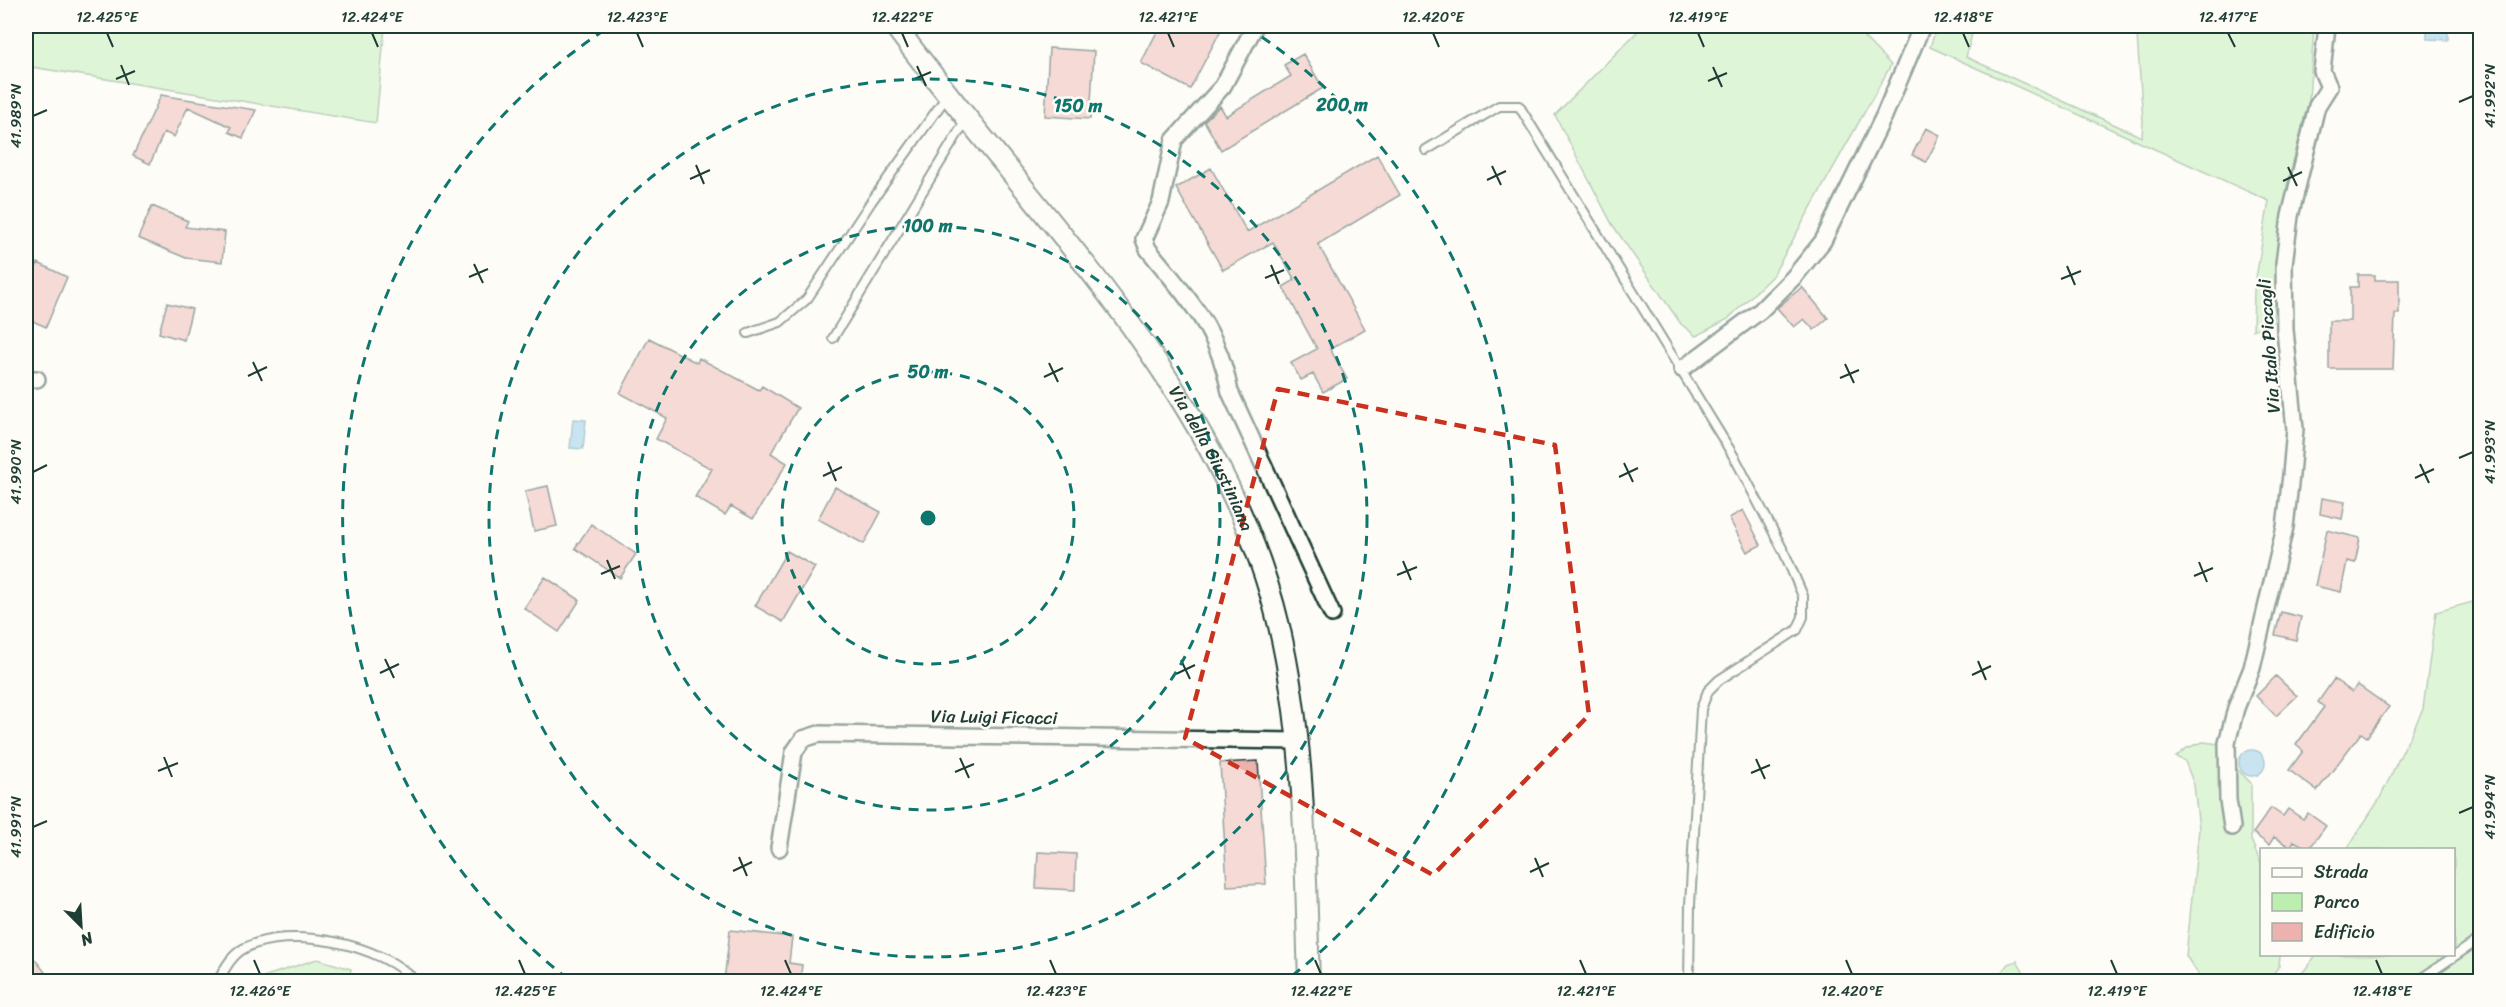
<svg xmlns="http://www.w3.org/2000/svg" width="2506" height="1007" viewBox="0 0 2506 1007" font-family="Sriracha,sans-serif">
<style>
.green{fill:#bbeeaf;stroke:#6d9672;stroke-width:1.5}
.water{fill:#87c8e8;stroke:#5d90a0;stroke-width:1.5}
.building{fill:#edb1ae;stroke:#1f3d34;stroke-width:1.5}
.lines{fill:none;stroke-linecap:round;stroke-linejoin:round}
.service-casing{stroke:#1f3d34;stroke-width:12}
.minor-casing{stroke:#1f3d34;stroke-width:20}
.tertiary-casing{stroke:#1f3d34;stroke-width:24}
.service{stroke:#fdfcf7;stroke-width:8}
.minor{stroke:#fdfcf7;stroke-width:15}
.tertiary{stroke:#fdfcf7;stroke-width:20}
.marked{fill:none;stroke:#c8321e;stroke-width:4.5;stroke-dasharray:12 8;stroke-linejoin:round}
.ticks{fill:none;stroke:#1f3d34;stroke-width:2}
.ring{fill:none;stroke:#0f766e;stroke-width:3;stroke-dasharray:10 8}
.labels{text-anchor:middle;stroke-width:5;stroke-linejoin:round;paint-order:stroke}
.street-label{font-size:18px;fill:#1f3d34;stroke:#fdfcf7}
.centre{fill:#0f766e;stroke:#fdfcf7;stroke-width:3}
.ring-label{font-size:18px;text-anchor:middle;font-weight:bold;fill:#0f766e;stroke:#fdfcf7;stroke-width:5;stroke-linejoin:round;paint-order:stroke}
.neatline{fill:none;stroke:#1f3d34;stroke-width:2}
.ticks-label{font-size:15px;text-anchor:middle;fill:#1f3d34}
</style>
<rect width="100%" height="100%" fill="#fdfcf7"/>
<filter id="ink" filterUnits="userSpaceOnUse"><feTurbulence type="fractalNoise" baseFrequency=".0167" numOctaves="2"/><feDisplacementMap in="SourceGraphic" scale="12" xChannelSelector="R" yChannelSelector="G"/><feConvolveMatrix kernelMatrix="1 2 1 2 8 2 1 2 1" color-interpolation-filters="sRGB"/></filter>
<g filter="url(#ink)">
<path class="green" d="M 26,26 L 385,26 L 376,123 L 26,66 Z
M 1643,26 L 1853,26 L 1891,65 L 1773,275 L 1728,319 L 1696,336 L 1681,324 L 1612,224 L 1555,115 Z
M 1937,26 L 1974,26 L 1966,57 L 2142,137 L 2143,121 L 2137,35 L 2142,26 L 2314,26 L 2309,100 L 2287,186 L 2273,322 L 2253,330 L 2254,290 L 2269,201 L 1930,47 Z
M 2480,600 L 2480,981 L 2290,982 L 2304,971 L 2316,955 L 2454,954 L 2454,850 L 2347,849 L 2379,800 L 2423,709 L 2436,612 Z
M 2203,742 L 2220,744 L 2236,768 L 2251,783 L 2251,840 L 2261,864 L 2262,954 L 2280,955 L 2279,966 L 2268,981 L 2193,981 L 2199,975 L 2186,956 L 2199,829 L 2194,785 L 2185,761 L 2176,757 L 2187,748 Z
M 317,959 L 351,969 L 349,981 L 260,981 L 266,976 Z
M 2017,961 L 2028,981 L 1998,981 L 1998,977 L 2008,964 Z"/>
<path class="water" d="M 2427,26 L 2448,26 L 2448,40 L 2427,39 Z
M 573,419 L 586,420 L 583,449 L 570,448 Z
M2239 763a13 13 0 1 1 26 0a13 13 0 1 1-26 0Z"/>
<path class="building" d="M 1160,26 L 1223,26 L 1190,89 L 1141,63 Z
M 1049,48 L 1094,51 L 1090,119 L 1045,116 Z
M 1303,54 L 1323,88 L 1221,150 L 1204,121 L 1220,106 L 1226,116 L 1291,76 L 1284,65 Z
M 161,95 L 179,98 L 256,110 L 243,138 L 229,132 L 231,127 L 188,107 L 174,137 L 164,132 L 150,164 L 133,156 Z
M 1926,128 L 1940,135 L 1926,162 L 1912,155 Z
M 1377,155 L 1400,195 L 1318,244 L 1365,329 L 1330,349 L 1347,379 L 1323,392 L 1313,374 L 1301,380 L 1291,363 L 1317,349 L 1283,287 L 1295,280 L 1273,242 L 1223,270 L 1176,188 L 1211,168 L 1247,232 Z
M 152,206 L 188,221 L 185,227 L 225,232 L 222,262 L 186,258 L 138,238 Z
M 38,263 L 67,277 L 46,327 L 26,318 L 26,299 L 33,282 L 30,281 Z
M 2358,275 L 2375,275 L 2375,280 L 2399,280 L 2399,314 L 2395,314 L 2393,369 L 2329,369 L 2329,321 L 2350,321 L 2350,287 L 2358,287 Z
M 1802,287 L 1828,318 L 1814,330 L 1804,319 L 1794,327 L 1777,308 Z
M 167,303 L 192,309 L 184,340 L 159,333 Z
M 649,338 L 697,363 L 699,358 L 759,390 L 762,386 L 798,408 L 771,453 L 787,463 L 753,519 L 731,506 L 725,515 L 695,497 L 712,469 L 656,439 L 667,418 L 620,393 Z
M 548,486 L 557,526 L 534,531 L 525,491 Z
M 835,487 L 881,512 L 864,544 L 818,519 Z
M 2322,498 L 2345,502 L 2342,519 L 2320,514 Z
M 1743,510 L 1761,545 L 1747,552 L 1729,518 Z
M 591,524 L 636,554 L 620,578 L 575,548 Z
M 2327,530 L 2360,538 L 2355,563 L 2347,561 L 2341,592 L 2315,586 Z
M 787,551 L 815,567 L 783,622 L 755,606 Z
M 545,577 L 580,600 L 559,632 L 524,608 Z
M 2281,612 L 2301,617 L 2296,640 L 2275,635 Z
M 2276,676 L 2297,696 L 2276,716 L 2256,696 Z
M 2334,679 L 2352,692 L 2358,685 L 2389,707 L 2367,737 L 2361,733 L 2317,791 L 2289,770 L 2303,751 L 2296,745 L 2324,707 L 2318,702 Z
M 1258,761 L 1266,884 L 1227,886 L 1220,763 Z
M 2271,808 L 2283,816 L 2288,809 L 2303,819 L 2308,813 L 2326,826 L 2309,849 L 2294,841 L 2290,847 L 2274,837 L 2269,845 L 2253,833 Z
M 1038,852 L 1076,854 L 1075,890 L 1036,888 Z
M 730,930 L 792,937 L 789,963 L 802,965 L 800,981 L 724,981 Z
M 26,948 L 45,972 L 33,981 L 26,981 Z"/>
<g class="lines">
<defs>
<path id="service" d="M 1426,150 L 1499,106 L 1519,106 L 1736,460 L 1784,552 L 1803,596 L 1803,617 L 1797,630 L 1719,680 L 1708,691 L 1701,709 L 1690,905 L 1689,982
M 748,333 L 780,322 L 807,299 L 871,202 L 947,96
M 833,338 L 966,120
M 218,982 C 224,969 231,956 243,949 C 287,924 384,944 416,982
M 2416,982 L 2480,939"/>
<path id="minor" d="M 1255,26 L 1223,86 L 1174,140 L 1161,202 L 1144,239 L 1148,249 C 1188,299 1218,327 1230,392 L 1332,614
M 1682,369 L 1760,311 L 1794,277 L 1823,241 L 1884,116 L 1922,26
M 26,379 L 37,379
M 2232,827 L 2228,800 L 2227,743 L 2236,708 L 2252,668 L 2285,527 L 2291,475 L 2295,429 L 2285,330 L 2284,264 L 2290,216 L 2317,106 L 2329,87 L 2322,71 L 2327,26
M 779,848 L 794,752 L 803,739 L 819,734 L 1297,741"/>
<g id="tertiary">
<path id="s1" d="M 895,26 C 1035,215 1223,390 1279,626 C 1306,742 1305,863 1309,982"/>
</g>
</defs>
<use href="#service" class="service-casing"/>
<use href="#minor" class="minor-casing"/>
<use href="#tertiary" class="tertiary-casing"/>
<use href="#service" class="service"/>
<use href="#minor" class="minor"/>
<use href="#tertiary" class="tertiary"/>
</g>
</g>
<path d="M0 0H2506V1007H0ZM 1278,389 L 1555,445 L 1589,715 L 1433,875 L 1185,738 Z" fill="#fdfcf7" fill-opacity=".55" fill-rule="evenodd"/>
<path class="marked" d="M 1278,389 L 1555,445 L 1589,715 L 1433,875 L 1185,738 Z"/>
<path class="ticks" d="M 107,33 L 113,47M 372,33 L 378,47M 637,33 L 643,47M 902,33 L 908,47M 1168,33 L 1174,47M 1433,33 L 1439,47M 1698,33 L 1704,47M 1963,33 L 1969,47M 2228,33 L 2235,47M 121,65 L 129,85M 917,66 L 926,86M 1713,67 L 1722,87M 116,79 L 135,71M 912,80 L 931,72M 1708,81 L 1727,73M 2459,102 L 2473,96M 33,116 L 47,110M 696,165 L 704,184M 1492,166 L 1501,185M 2288,167 L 2297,186M 690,179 L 710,170M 1487,180 L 1506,171M 2283,181 L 2302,172M 474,264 L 483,283M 1271,265 L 1279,284M 2067,266 L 2075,285M 469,277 L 488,269M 1265,278 L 1284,270M 2061,279 L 2081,271M 253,362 L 262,381M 1049,363 L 1058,382M 1845,364 L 1854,383M 248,376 L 267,367M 1044,377 L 1063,368M 1840,378 L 1859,370M 2459,458 L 2473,452M 828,462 L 836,481M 1624,463 L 1633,482M 2420,464 L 2429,483M 33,472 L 47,465M 823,476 L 842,467M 1619,477 L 1638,468M 2415,478 L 2434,469M 607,560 L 615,579M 1403,561 L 1411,580M 2199,562 L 2207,582M 601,574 L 620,566M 1397,575 L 1417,567M 2194,576 L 2213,568M 385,659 L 394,678M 1181,660 L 1190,679M 1978,661 L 1986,680M 380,673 L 399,664M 1176,674 L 1195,665M 1972,675 L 1991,666M 164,757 L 172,777M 960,758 L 969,778M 1756,759 L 1765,779M 158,771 L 178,763M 955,772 L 974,764M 1751,773 L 1770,765M 2459,813 L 2473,807M 33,827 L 47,821M 739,857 L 747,876M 1535,858 L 1543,877M 733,871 L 752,862M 1530,872 L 1549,863M 254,960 L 260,974M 519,960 L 525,974M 785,960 L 791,974M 1050,960 L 1056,974M 1315,960 L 1321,974M 1580,960 L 1586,974M 1846,960 L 1852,974M 2111,960 L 2117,974M 2376,960 L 2382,974"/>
<g class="ring">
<circle cx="928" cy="518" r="146"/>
<circle cx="928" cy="518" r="292"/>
<circle cx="928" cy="518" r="439"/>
<path d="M568 979A585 585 0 0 1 609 27M1247 27A585 585 0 0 1 1288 979"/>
</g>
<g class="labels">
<g class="street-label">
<text transform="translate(2269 346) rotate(-94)" y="6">Via Italo Piccagli</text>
<text dy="6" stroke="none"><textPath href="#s1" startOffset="537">Via della Giustiniana</textPath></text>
<text transform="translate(994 717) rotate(1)" y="6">Via Luigi Ficacci</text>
</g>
</g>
<circle cx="928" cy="518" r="9" class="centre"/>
<g class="ring-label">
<text x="1342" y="111">200 m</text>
<text x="1078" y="112">150 m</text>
<text x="928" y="232">100 m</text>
<text x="928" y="378">50 m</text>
</g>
<rect width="2506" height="1007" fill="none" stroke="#fdfcf7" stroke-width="66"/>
<rect x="2260" y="848" width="195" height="108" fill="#fdfcf7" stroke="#a4b0a9" stroke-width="1.5"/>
<rect x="2272" y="868" width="30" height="9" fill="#fdfcf7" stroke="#a4b0a9" stroke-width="1.5"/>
<text x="2314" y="878" font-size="18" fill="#1f3d34">Strada</text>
<rect x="2272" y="893" width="30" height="18" fill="#bbeeaf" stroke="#a4b0a9" stroke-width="1.5"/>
<text x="2314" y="908" font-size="18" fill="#1f3d34">Parco</text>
<rect x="2272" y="923" width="30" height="18" fill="#edb1ae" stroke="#a4b0a9" stroke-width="1.5"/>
<text x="2314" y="938" font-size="18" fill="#1f3d34">Edificio</text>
<g transform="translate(81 926) rotate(156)" stroke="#fdfcf7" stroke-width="4.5" paint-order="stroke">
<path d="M0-4.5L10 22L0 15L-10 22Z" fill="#1f3d34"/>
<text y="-9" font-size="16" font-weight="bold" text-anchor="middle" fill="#1f3d34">N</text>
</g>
<rect x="33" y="33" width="2440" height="941" class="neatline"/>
<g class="ticks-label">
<text x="107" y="22">12.425°E</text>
<text x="372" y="22">12.424°E</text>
<text x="637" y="22">12.423°E</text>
<text x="902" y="22">12.422°E</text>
<text x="1168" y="22">12.421°E</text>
<text x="1433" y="22">12.420°E</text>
<text x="1698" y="22">12.419°E</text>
<text x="1963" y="22">12.418°E</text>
<text x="2228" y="22">12.417°E</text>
<text transform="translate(2490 96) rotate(-90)" y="5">41.992°N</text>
<text transform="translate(16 116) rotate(-90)" y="5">41.989°N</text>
<text transform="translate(2490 452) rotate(-90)" y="5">41.993°N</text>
<text transform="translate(16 472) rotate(-90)" y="5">41.990°N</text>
<text transform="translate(2490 807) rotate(-90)" y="5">41.994°N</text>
<text transform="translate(16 827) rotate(-90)" y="5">41.991°N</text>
<text x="260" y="996">12.426°E</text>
<text x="525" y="996">12.425°E</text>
<text x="791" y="996">12.424°E</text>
<text x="1056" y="996">12.423°E</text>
<text x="1321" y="996">12.422°E</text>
<text x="1586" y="996">12.421°E</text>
<text x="1852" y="996">12.420°E</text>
<text x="2117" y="996">12.419°E</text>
<text x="2382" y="996">12.418°E</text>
</g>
</svg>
